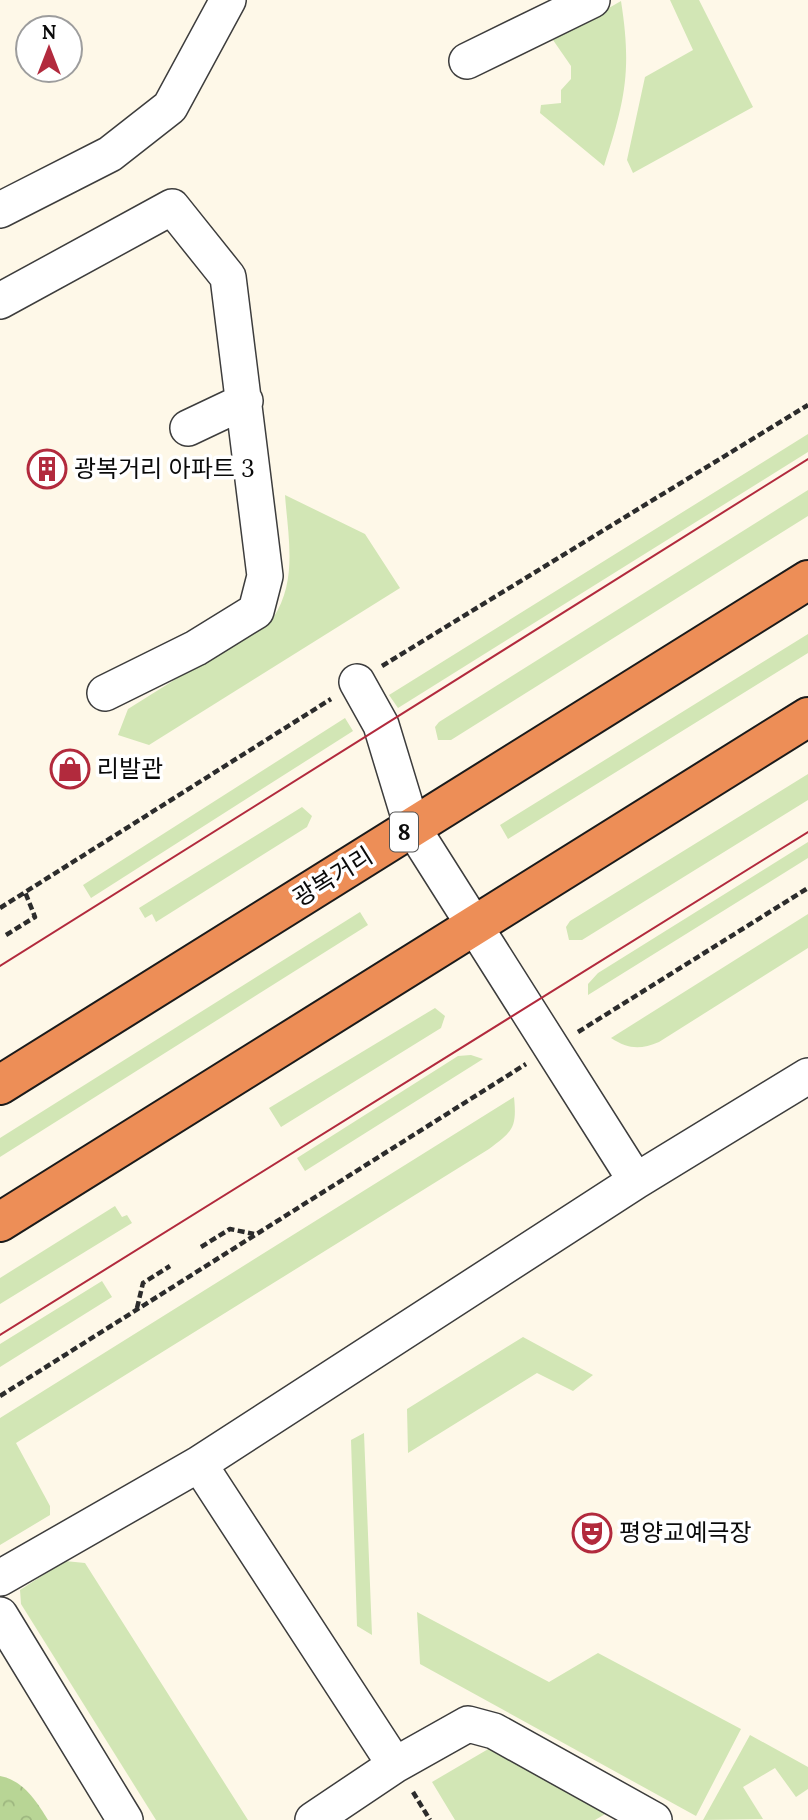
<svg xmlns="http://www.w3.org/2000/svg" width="808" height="1820" viewBox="0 0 808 1820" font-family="Lora,'Noto Sans KR',serif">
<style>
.grass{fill:#d2e6b5}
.forest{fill:url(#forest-crowns)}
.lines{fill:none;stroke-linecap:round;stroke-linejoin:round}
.minor-casing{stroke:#3d3d3d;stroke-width:38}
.highway-casing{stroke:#1b1b1b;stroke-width:42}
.path{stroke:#2c2c2c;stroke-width:4.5;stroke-dasharray:7 3.5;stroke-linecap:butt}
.minor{stroke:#fff;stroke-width:35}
.highway{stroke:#ed8e57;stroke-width:38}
.tram{stroke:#b22a3d;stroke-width:2}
.labels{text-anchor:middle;stroke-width:7;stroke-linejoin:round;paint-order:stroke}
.shield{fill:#fff;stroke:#545454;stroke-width:2}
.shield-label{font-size:23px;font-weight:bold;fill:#0a0a0a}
.poi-label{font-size:24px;fill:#0a0a0a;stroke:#fff;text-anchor:start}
.street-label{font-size:24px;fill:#0a0a0a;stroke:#fff}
</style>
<defs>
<pattern id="forest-crowns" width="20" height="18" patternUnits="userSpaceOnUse" patternTransform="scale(1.75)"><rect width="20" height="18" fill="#b8d595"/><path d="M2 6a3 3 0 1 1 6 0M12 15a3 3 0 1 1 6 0" fill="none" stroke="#9db67f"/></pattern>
</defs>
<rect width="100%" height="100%" fill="#fef8e8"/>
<path class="grass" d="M 670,0 L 699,0 L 753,107 L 633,173 L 627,160 L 645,77 L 693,50 Z
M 621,1 C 632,71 625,100 604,166 L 540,113 L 541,105 L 561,103 L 561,90 L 571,79 L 571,66 L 553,40 Z
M 808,434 L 808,452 L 398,708 L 389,695 Z
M 808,490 L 808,516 L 451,740 L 438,740 L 435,727 L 439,722 Z
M 285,495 L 365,534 L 400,588 L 149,745 L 118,735 L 128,709 L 273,618 C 298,581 288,537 285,495 Z
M 808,634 L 808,653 L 508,839 L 500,825 Z
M 345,718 L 353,731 L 91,898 L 83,885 Z
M 808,774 L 808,800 L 582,940 L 569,940 L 566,927 L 570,921 Z
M 302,807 L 312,816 L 307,827 L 156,922 L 152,914 L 145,918 L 139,908 Z
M 808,842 L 808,858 L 588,995 L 588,984 L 598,973 Z
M 360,912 L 368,925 L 0,1157 L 0,1138 Z
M 808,914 L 808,948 L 659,1042 C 640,1050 628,1049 611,1038 Z
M 435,1008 L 445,1016 L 441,1028 L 281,1127 L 269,1108 Z
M 471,1055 L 483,1059 L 305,1171 L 297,1158 L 458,1056 Z
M 514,1097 C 517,1128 513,1131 489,1149 L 16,1443 L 50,1506 L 50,1515 L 0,1545 L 0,1418 Z
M 115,1206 L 122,1217 L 127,1215 L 132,1223 L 0,1304 L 0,1278 Z
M 102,1281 L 112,1297 L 0,1367 L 0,1344 Z
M 523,1337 L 593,1375 L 573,1391 L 537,1373 L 408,1453 L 407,1409 Z
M 364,1433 L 372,1635 L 357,1626 L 351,1440 Z
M 65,1561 L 85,1563 L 248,1820 L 156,1820 L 21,1604 L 20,1590 Z
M 417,1612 L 549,1682 L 598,1653 L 741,1729 L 696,1816 L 420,1664 Z
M 750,1735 L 808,1767 L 808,1789 L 796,1797 L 775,1768 L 743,1787 L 763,1819 L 703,1820 Z
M 490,1748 L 612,1810 L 595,1820 L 455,1820 L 432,1782 Z"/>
<path class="forest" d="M 0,1776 C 23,1780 37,1802 48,1820 L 0,1820 Z"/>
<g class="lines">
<defs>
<path id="minor" d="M 467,61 L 592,0
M 0,210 L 110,154 L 170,107 L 228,0
M 0,301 L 172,207 L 228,277 L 265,576 L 256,611 L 196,648 L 105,693
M 188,428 L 245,401
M 357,682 L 381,725 L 412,827 L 636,1181
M 0,1578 L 199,1464
M 0,1615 L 125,1820
M 313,1820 L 395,1765
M 654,1820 L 494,1731 L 468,1724 L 395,1765 L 199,1464 L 636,1181 L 808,1076"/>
<path id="highway" d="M 0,1085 L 808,580
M 0,1222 L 808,717"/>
</defs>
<use href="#minor" class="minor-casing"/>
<use href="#highway" class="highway-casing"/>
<path class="path" d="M 382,666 L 808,405
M 0,908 L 331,699
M 6,935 L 35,917 L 25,892
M 578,1032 L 808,888
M 201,1247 L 230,1229 L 254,1234
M 137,1308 L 143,1283 L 170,1266
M 0,1396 L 526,1064
M 413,1792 L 430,1820"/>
<use href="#minor" class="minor"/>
<use href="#highway" class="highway"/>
<path class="tram" d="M 0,966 L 808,459
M 0,1335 L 808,832"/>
</g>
<defs>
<symbol id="building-ring" viewBox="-11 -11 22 22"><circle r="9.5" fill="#fff" stroke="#b22a3d" stroke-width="1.5"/><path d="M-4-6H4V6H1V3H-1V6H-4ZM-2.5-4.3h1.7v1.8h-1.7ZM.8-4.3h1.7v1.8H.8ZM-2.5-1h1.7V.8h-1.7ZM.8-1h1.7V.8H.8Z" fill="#b22a3d"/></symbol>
<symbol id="shop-ring" viewBox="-11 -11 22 22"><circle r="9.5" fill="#fff" stroke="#b22a3d" stroke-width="1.5"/><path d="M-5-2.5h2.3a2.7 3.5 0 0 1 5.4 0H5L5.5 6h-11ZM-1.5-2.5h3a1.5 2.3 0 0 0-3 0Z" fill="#b22a3d"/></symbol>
<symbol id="theatre-ring" viewBox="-11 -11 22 22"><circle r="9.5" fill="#fff" stroke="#b22a3d" stroke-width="1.5"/><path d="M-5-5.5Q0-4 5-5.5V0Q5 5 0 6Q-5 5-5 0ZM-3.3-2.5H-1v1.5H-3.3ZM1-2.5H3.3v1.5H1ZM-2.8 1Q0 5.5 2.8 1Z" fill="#b22a3d"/></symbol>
</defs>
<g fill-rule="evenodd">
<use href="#building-ring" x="25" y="447" width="44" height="44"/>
<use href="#shop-ring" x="48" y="747" width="44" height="44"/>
<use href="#theatre-ring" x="570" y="1511" width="44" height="44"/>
</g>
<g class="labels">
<rect class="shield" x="390" y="812.5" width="28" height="39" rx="5"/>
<g class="shield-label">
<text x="404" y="840">8</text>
</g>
<g class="poi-label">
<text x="74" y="477">광복거리 아파트 3</text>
<text x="97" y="777">리발관</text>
<text x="619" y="1541">평양교예극장</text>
</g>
<g class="street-label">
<text transform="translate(333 877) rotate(-32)" y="8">광복거리</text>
</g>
</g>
<g transform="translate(49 49)"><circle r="33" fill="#ffffff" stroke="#9d9d9d" stroke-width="2"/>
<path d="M0-5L12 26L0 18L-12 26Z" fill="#b22a3d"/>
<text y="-10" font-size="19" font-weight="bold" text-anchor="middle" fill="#0a0a0a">N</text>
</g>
</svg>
